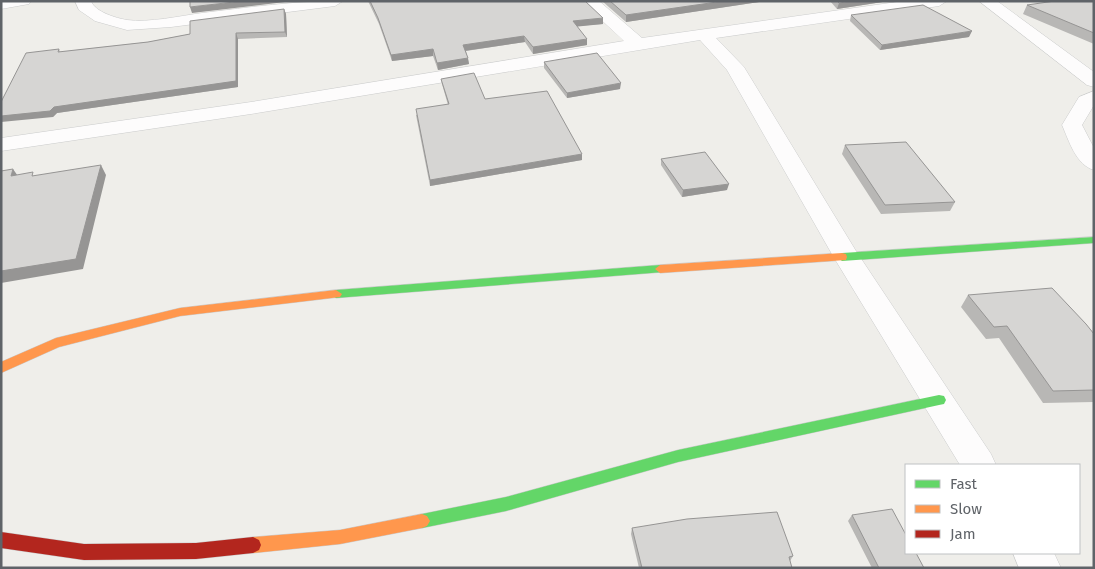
<svg xmlns="http://www.w3.org/2000/svg" width="1095" height="569" viewBox="0 0 1095 569" font-family="'Fira Sans',sans-serif">
<style>
.lines{fill:none;stroke-linecap:round;stroke-linejoin:round}
.street-casing{stroke:#cbcccc;stroke-width:1}
.fast-casing{stroke:#cacacb;stroke-width:1}
.slow-casing{stroke:#cacacb;stroke-width:1}
.jam-casing{stroke:#cacacb;stroke-width:1}
.street{fill:#fdfcfc;fill-rule:evenodd}
.fast{fill:#63d668;fill-rule:evenodd}
.slow{fill:#ff974d;fill-rule:evenodd}
.jam{fill:#b3261e;fill-rule:evenodd}
.wall{fill:#b8b7b5}
.shaded-wall{fill:#969594}
.building{fill:#d6d5d3;stroke:#969594}
</style>
<rect width="100%" height="100%" fill="#efeeea"/>
<g class="lines">
<defs>
<path id="street" d="M 1,1 L 31,1 L 29,4 L 1,9 Z
M 75,1 L 91,1 C 95,12 116,18 127,20 C 149,23 180,16 202,13 C 250,7 295,1 343,1 L 335,6 L 171,27 L 127,30 L 95,21 L 79,10 Z
M 581,1 L 599,1 L 642,38 L 904,1 L 947,1 L 939,6 L 716,38 L 744,67 L 856,251 L 991,454 L 996,465 L 960,465 L 833,256 L 727,70 L 700,40 L 251,114 L 1,151 L 1,138 L 251,102 L 624,41 Z
M 979,1 L 997,1 L 1094,72 L 1094,87 L 1087,85 Z
M 1094,91 L 1094,105 L 1082,125 L 1094,148 L 1094,170 C 1076,165 1069,141 1062,125 L 1079,97 Z
M 1013,553 L 1054,553 L 1061,568 L 1019,568 Z"/>
<path id="fast" d="M 1094,237 L 1094,243 L 842,261 L 837,257 L 842,253 Z
M 660,265 L 664,266 L 665,269 L 664,272 L 336,298 L 330,294 L 336,290 Z
M 939,395 L 944,396 L 946,400 L 944,404 L 939,405 L 678,462 L 506,511 L 422,528 L 417,526 L 414,521 L 417,516 L 422,514 L 506,497 L 678,450 Z"/>
<path id="slow" d="M 842,253 L 846,254 L 847,257 L 846,260 L 660,273 L 655,269 L 660,265 Z
M 336,290 L 342,294 L 340,297 L 180,316 L 59,347 L 1,373 L 1,362 L 56,338 L 180,308 Z
M 422,514 L 427,516 L 430,521 L 427,526 L 422,528 L 340,544 L 253,553 L 247,550 L 245,545 L 247,540 L 253,537 L 340,530 Z"/>
<path id="jam" d="M 1,532 L 84,544 L 196,543 L 253,537 L 259,540 L 261,545 L 259,550 L 253,553 L 196,559 L 84,560 L 1,548 Z"/>
</defs>
<use href="#street" class="street-casing"/>
<use href="#fast" class="fast-casing"/>
<use href="#slow" class="slow-casing"/>
<use href="#jam" class="jam-casing"/>
<use href="#street" class="street"/>
<use href="#fast" class="fast"/>
<use href="#slow" class="slow"/>
<use href="#jam" class="jam"/>
</g>
<path class="wall" d="M 368,1 L 585,1 L 603,24 L 577,26 L 587,45 L 533,54 L 525,42 L 466,51 L 469,64 L 438,70 L 433,56 L 392,61 L 379,24 Z
M 602,1 L 765,1 L 626,22 Z
M 830,1 L 889,1 L 837,9 Z
M 1094,1 L 1094,44 L 1023,14 L 1027,5 Z
M 284,9 L 286,14 L 287,37 L 238,39 L 238,87 L 57,113 L 53,117 L 59,49 L 60,52 L 148,42 L 190,34 Z
M 851,15 L 969,37 L 880,50 L 850,21 Z
M 544,62 L 620,89 L 567,98 L 544,68 Z
M 441,79 L 485,99 L 582,160 L 430,186 L 416,115 L 448,105 L 442,84 Z
M 845,145 L 955,202 L 950,211 L 881,214 L 842,154 Z
M 661,159 L 727,190 L 682,197 L 661,165 Z
M 968,295 L 1094,334 L 1094,402 L 1043,403 L 999,338 L 986,339 L 961,307 Z
M 852,515 L 924,568 L 872,568 L 848,521 Z
M 632,528 L 793,556 L 790,561 L 792,568 L 639,568 L 631,534 Z"/>
<path class="shaded-wall" d="M 243,1 L 285,2 L 192,13 L 190,7 Z
M 724,1 L 765,1 L 626,22 L 626,15 Z
M 853,1 L 889,1 L 837,9 L 839,3 Z
M 284,9 L 286,14 L 287,37 L 285,32 Z
M 603,18 L 603,24 L 573,27 L 573,21 Z
M 972,31 L 969,37 L 880,50 L 882,45 Z
M 236,33 L 238,39 L 238,87 L 57,113 L 53,117 L 1,122 L 1,116 Z
M 524,36 L 525,42 L 464,51 L 463,45 Z
M 587,39 L 587,45 L 533,54 L 533,47 Z
M 433,49 L 433,56 L 392,61 L 391,55 Z
M 468,58 L 469,64 L 438,70 L 437,63 Z
M 621,83 L 620,89 L 567,98 L 567,93 Z
M 582,154 L 582,160 L 430,186 L 430,180 Z
M 101,165 L 106,175 L 83,269 L 1,283 L 1,271 Z
M 13,169 L 20,179 L 11,176 Z
M 729,184 L 727,190 L 682,197 L 683,190 Z"/>
<path class="building" d="M 190,1 L 243,1 L 190,7 Z
M 370,1 L 585,1 L 603,18 L 573,21 L 587,39 L 533,47 L 524,36 L 463,45 L 468,58 L 437,63 L 433,49 L 391,55 L 378,18 Z
M 610,1 L 724,1 L 626,15 Z
M 837,1 L 853,1 L 839,3 Z
M 1055,1 L 1094,1 L 1094,33 L 1027,5 Z
M 923,5 L 972,31 L 882,45 L 851,15 Z
M 284,9 L 285,32 L 236,33 L 236,81 L 54,107 L 50,111 L 1,116 L 1,102 L 26,53 L 59,49 L 58,52 L 148,42 L 190,34 L 190,21 Z
M 597,53 L 621,83 L 567,93 L 544,62 Z
M 474,73 L 485,99 L 547,91 L 582,154 L 430,180 L 416,109 L 449,104 L 441,79 Z
M 906,142 L 955,202 L 885,205 L 845,145 Z
M 705,152 L 729,184 L 683,190 L 661,159 Z
M 101,165 L 76,259 L 1,271 L 1,171 L 13,169 L 11,176 L 33,172 L 32,176 Z
M 1052,288 L 1086,324 L 1094,334 L 1094,390 L 1053,391 L 1007,326 L 994,327 L 968,295 Z
M 892,509 L 906,535 L 906,553 L 916,553 L 924,568 L 879,568 L 852,515 Z
M 777,512 L 793,556 L 789,557 L 792,568 L 642,568 L 632,528 L 687,519 Z"/>
<rect width="1095" height="569" fill="none" stroke="#5f6368" stroke-width="5"/>
<rect x="905" y="464" width="175" height="90" fill="#ffffff" stroke="#bfc1c3"/>
<rect x="915" y="480" width="25" height="8" fill="#63d668" stroke="#bfc1c3"/>
<text x="950" y="489" font-size="15" fill="#5f6368">Fast</text>
<rect x="915" y="505" width="25" height="8" fill="#ff974d" stroke="#bfc1c3"/>
<text x="950" y="514" font-size="15" fill="#5f6368">Slow</text>
<rect x="915" y="530" width="25" height="8" fill="#b3261e" stroke="#bfc1c3"/>
<text x="950" y="539" font-size="15" fill="#5f6368">Jam</text>
</svg>
